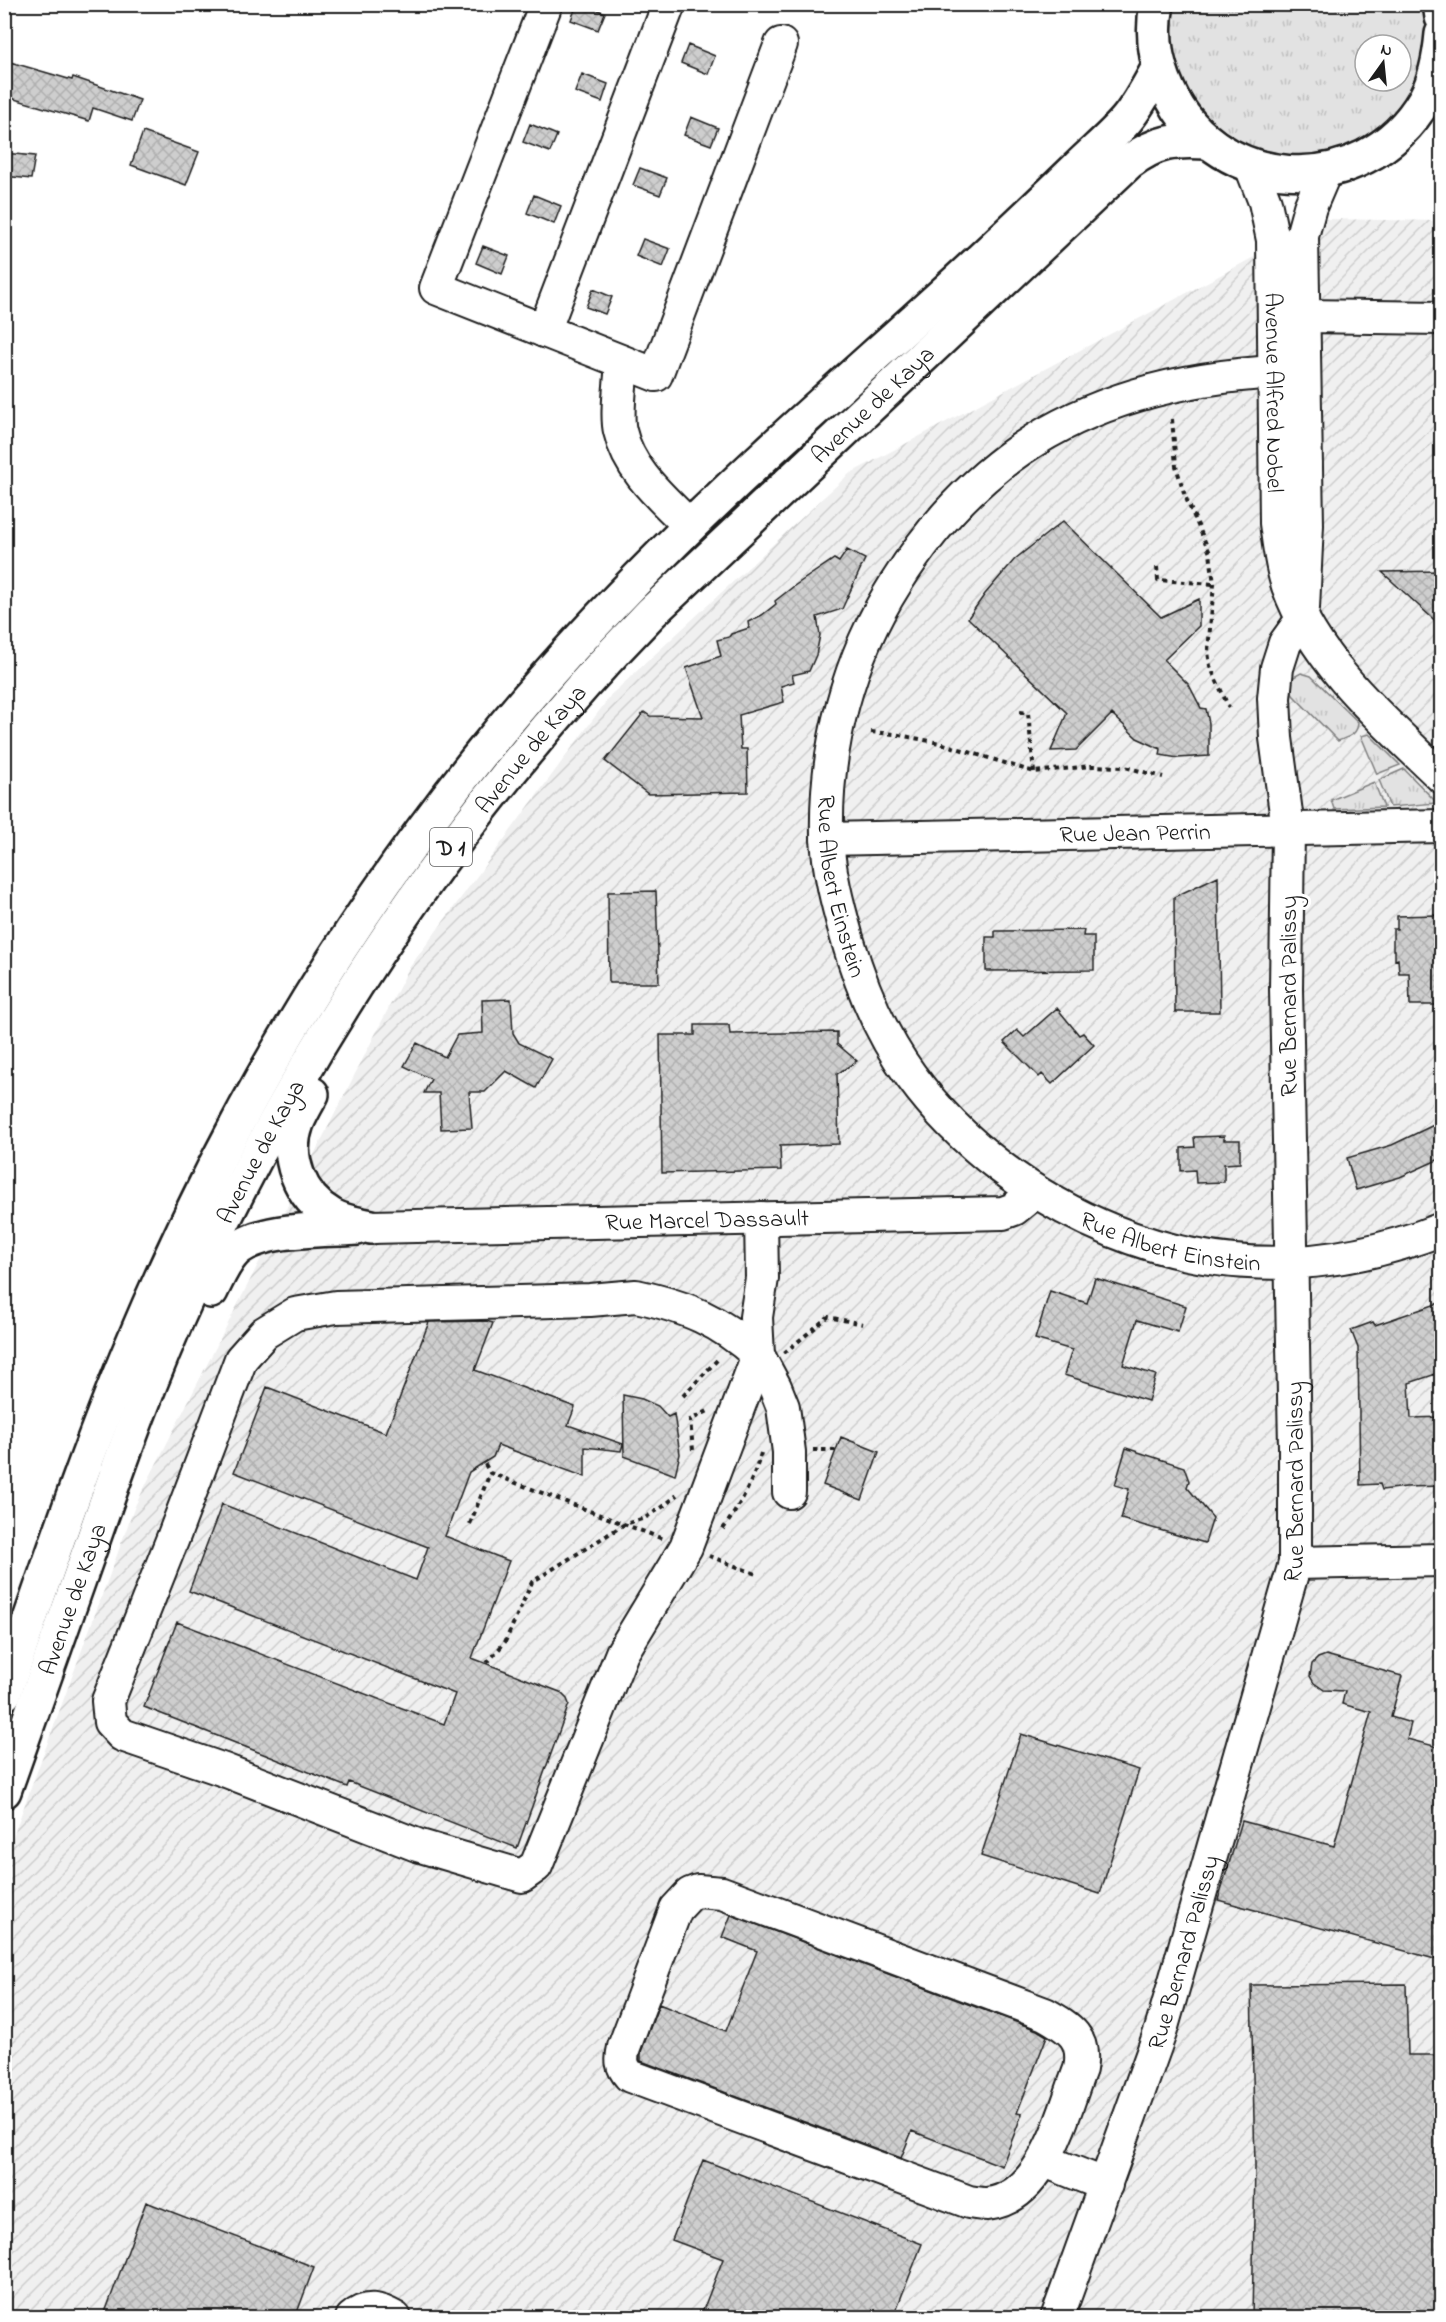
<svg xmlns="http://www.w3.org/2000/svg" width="1446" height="2322" viewBox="0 0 1446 2322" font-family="'Indie Flower',sans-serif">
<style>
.industrial{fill:url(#industrial-furrows)}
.grass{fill:url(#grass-tufts);stroke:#7f7f7f;stroke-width:1.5;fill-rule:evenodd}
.building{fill:url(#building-cross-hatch);stroke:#1c1c1c;stroke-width:1.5}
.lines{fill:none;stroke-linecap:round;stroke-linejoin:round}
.minor-casing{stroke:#1c1c1c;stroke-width:36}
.major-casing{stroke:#1c1c1c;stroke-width:38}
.path{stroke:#1c1c1c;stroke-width:4;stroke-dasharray:4.5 4.5;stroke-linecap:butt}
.minor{stroke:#fff;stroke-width:32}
.major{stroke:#fff;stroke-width:33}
.labels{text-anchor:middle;stroke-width:6;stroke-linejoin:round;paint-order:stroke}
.shield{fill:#fff;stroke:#606060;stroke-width:1.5}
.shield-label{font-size:22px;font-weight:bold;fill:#1c1c1c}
.street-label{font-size:24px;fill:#1c1c1c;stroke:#fff}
</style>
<defs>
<pattern id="industrial-furrows" width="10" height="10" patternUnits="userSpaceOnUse" patternTransform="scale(1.5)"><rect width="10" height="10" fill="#f0f0f0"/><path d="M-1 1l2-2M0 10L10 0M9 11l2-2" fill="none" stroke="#cdcdcd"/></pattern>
<pattern id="grass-tufts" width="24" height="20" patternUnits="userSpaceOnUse" patternTransform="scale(1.5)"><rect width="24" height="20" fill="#e2e2e2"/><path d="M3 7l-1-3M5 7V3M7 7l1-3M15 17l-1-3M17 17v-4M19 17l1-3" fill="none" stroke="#c1c1c1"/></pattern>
<pattern id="building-cross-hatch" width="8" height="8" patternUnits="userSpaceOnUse" patternTransform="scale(1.5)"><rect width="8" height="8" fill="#cecece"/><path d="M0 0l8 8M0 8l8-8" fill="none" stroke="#b0b0b0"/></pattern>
</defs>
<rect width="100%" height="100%" fill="#fff"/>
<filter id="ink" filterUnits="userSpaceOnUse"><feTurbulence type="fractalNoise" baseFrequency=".0167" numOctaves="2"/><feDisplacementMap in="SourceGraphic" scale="12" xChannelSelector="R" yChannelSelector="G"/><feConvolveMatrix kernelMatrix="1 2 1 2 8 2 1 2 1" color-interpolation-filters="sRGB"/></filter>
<g filter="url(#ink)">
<path class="industrial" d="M 1325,219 L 1441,221 L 1441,2317 L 5,2317 L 4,1861 L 135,1506 L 409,968 L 611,695 L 849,474 Z"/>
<path class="grass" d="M 1424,4 C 1431,30 1426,61 1414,84 C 1394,126 1351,157 1303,158 C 1293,158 1281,154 1272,152 C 1253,149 1237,145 1221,133 C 1200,118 1182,87 1173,63 C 1166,45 1169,23 1171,5 ZM 1365,45 L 1401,45 L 1401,81 L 1365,81 Z
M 1301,673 L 1311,676 L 1358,722 C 1358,735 1348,737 1338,741 L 1293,695 L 1290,684 L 1292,678 Z
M 1369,734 L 1400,765 L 1377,774 L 1361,736 Z
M 1404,769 L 1437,803 L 1390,807 L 1379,780 Z
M 1374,782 L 1384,807 L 1334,809 L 1331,800 Z"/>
<path class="building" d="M 577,4 L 584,4 L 605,13 L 598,30 L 571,20 Z
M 688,45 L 715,56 L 708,74 L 681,63 Z
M 10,62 L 72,80 L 73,77 L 140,100 L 132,121 L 93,108 L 89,121 L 4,96 L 4,80 Z
M 582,74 L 608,84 L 602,102 L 575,92 Z
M 691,117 L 718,128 L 711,145 L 684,135 Z
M 530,124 L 557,135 L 550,152 L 523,142 Z
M 143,132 L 199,152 L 186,185 L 131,165 Z
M 4,153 L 35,156 L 31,179 L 4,176 Z
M 640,168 L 667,178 L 660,195 L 633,185 Z
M 534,195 L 561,206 L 554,224 L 527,213 Z
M 643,239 L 670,249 L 663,267 L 636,256 Z
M 483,246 L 509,256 L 502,274 L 476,263 Z
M 593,289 L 612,297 L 605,314 L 586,307 Z
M 1063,521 L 1161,617 L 1199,599 L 1199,626 L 1164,660 L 1189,685 L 1201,708 L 1206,709 L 1209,723 L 1209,756 L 1178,758 L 1160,755 L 1161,749 L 1137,738 L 1112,714 L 1076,750 L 1051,751 L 1067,713 L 968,618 L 985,594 L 1015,559 Z
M 847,550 L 865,559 L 842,609 L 817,617 L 820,635 L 816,655 L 809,671 L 792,675 L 794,682 L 781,686 L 784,702 L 739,715 L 741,749 L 747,749 L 748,792 L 648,794 L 605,761 L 644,712 L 650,716 L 703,717 L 686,668 L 721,656 L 717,640 L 729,637 L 731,634 L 749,628 L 748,622 L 762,615 L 776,604 L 775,601 L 794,586 L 834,559 L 839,562 Z
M 1442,571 L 1442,627 L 1382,572 Z
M 1218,876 L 1220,1012 L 1175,1012 L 1174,897 Z
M 656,891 L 659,983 L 609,983 L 608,892 Z
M 1437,915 L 1442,1005 L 1410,1005 L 1409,973 L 1399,973 L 1398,959 L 1395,960 L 1395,950 L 1393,950 L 1393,929 L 1397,929 L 1397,916 Z
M 1084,930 L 1083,936 L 1094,936 L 1094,970 L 986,971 L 986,937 L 995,937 L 995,931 Z
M 511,999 L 513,1033 L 519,1043 L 552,1059 L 536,1088 L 506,1071 L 485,1092 L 469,1092 L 472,1128 L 441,1129 L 439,1093 L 424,1093 L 431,1079 L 404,1066 L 417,1043 L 445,1057 L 457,1035 L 483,1033 L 482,1000 Z
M 1057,1008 L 1079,1035 L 1083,1033 L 1094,1045 L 1052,1084 L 1042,1074 L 1039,1077 L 1004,1042 L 1017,1030 L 1024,1037 Z
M 695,1025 L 729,1025 L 730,1034 L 837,1032 L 837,1044 L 857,1061 L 837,1074 L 839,1144 L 780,1146 L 781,1170 L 662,1173 L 660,1035 L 695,1035 Z
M 1442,1121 L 1442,1158 L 1400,1177 L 1356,1190 L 1347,1158 L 1392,1145 Z
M 1224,1136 L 1224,1140 L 1240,1140 L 1240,1163 L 1224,1164 L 1224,1182 L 1196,1183 L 1195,1170 L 1181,1171 L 1181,1148 L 1195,1147 L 1194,1137 Z
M 1095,1278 L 1186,1306 L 1178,1332 L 1137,1320 L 1123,1365 L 1156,1375 L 1148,1401 L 1064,1375 L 1072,1350 L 1035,1339 L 1050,1291 L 1087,1303 Z
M 1442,1302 L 1442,1372 L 1409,1383 L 1411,1418 L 1442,1417 L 1442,1486 L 1406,1487 L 1382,1490 L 1380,1484 L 1360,1485 L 1358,1348 L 1351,1330 L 1373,1322 L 1375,1325 Z
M 486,1321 L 493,1323 L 475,1370 L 575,1407 L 568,1425 L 623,1444 L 621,1451 L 585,1447 L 585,1477 L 498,1445 L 493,1457 L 469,1472 L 445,1536 L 509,1561 L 472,1658 L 560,1692 L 567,1699 L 569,1704 L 517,1848 L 349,1782 L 347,1787 L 144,1707 L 177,1622 L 444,1724 L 455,1694 L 189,1591 L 222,1504 L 416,1580 L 428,1547 L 234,1472 L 267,1387 L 386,1433 L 429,1322 Z
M 623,1395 L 642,1399 L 658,1406 L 668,1417 L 674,1414 L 680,1454 L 675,1475 L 624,1456 Z
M 841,1437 L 879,1452 L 862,1500 L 823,1485 Z
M 1126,1448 L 1184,1467 L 1189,1481 L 1187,1487 L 1213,1518 L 1205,1543 L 1121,1519 L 1129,1489 L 1115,1485 Z
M 1326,1655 L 1402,1676 L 1391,1717 L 1411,1723 L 1407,1739 L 1442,1748 L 1442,1961 L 1218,1900 L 1242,1821 L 1334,1846 L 1371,1712 L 1342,1704 L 1345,1691 L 1324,1690 L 1314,1683 L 1310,1676 L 1312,1664 L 1318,1658 Z
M 1021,1734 L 1139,1770 L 1100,1894 L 981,1856 Z
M 731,1915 L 1037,2030 L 1047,2036 L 1017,2113 L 1022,2114 L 1002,2166 L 912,2131 L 901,2158 L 641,2061 L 641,2052 L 659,2004 L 726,2031 L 757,1951 L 722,1937 Z
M 1406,1984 L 1408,2055 L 1442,2055 L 1442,2318 L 1252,2318 L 1255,2166 L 1251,1985 Z
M 703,2160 L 922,2244 L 893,2318 L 700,2318 L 723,2259 L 672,2240 Z
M 146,2202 L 314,2267 L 295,2318 L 103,2318 Z"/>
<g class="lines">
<defs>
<g id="minor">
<path d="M 546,4 L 436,288 L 656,375 L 781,44"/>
<path id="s1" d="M 1251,166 L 1265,202 L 1273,240 L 1276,523 C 1279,545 1281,566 1288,586 C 1316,664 1384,721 1442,777"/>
<path d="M 1304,316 L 1442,318"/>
<path d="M 544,331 L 669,4"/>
<path d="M 622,362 C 621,380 616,415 620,431 C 629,471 662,498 690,526"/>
<path id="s2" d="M 1304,371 C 1205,373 1105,392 1021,449 C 970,484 929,530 896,583 C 848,658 825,747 827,835 C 828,869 838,906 847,938 C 861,987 881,1035 911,1076 C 961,1145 1034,1199 1113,1231 C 1222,1275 1333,1272 1442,1229"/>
<path d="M 1303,608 L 1307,525 L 1302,236 L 1310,207 L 1325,172"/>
<path id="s3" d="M 827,839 L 1442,826"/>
<path d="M 761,1218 L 762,1278 L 756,1317 L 758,1355 L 775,1387 L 783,1407 L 789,1452 L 789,1492"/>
<path id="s4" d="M 371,1227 L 1003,1213 L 1014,1209 L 1035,1192"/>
<path d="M 636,1296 C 687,1307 719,1320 758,1355 L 686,1547 L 622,1653 L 536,1866 L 522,1876 L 417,1845 L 224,1770 L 122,1735 L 110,1722 L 108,1701 L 173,1538 L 241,1359 L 264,1333 L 295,1314 L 336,1307 L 590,1300 Z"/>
<path d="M 1295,1563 L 1442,1560"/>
<path d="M 698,1891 L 722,1893 L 1045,2014 C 1070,2028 1086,2038 1080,2069 C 1063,2113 1044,2198 987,2204 C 982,2204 975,2203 969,2202 L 630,2076 C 621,2066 621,2060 624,2047 L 676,1909 L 690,1894 Z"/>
<path d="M 1045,2161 L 1106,2185"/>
<path d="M 352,2318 C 367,2305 379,2309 395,2318"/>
<path id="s5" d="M 1057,2318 L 1161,2030 L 1295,1563 L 1295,1446 L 1286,989 L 1288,828 L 1276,738 L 1274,698 L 1277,668 L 1285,643 L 1303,618"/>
</g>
<g id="major">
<path d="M 1157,4 C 1152,30 1155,57 1164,80 C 1208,195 1364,205 1425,99 C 1436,79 1440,56 1442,34"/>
<path d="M 1440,4 L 1442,17"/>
<path d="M 312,1094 C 307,1103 301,1113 297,1123 C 284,1157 300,1197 331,1215 C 342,1222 359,1224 371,1227"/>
<path d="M 211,1291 C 218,1277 224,1262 235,1251 C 261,1227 323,1231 357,1228"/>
<path d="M 4,1694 C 46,1575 85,1455 134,1340 C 222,1131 339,931 481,754 C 536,685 596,620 658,558 C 761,454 873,359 980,260 C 1012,230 1044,200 1076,169 C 1093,152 1112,137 1127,119 C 1140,103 1149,85 1159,67"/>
<path id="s6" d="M 4,1791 C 34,1708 63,1624 93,1540 C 122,1457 152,1373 189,1293 C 304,1042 458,811 651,613 L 1129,162 C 1157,141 1174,140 1208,142"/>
</g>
</defs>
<use href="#minor" class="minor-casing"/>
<use href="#major" class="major-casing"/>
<path class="path" d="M 1172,419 L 1176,466 L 1185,496 L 1210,553 L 1214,584 L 1208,651 L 1210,666 L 1229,708
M 1157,567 L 1158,580 L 1214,584
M 1020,712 L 1028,713 L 1034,772
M 871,732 L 894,734 L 940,743 L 1034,772 L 1091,766 L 1125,767 L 1163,777
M 784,1353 L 828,1317 L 863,1324
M 683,1396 L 720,1357
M 693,1450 L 690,1420 L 710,1410
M 813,1450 L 836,1450
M 485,1464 L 490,1473 L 663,1539
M 470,1524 L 490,1473
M 723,1529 C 740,1506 753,1481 761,1453
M 709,1556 L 756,1574
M 487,1663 L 505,1642 L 532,1582 L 625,1524 L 645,1518 L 664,1506 L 677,1495"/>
<use href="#minor" class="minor"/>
<use href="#major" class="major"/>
</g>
</g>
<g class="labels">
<rect class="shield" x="430" y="828" width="42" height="38" rx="4.5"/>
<g class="shield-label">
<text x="451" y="855">D 1</text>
</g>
<g class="street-label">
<text dy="8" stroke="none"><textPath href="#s1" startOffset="230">Avenue Alfred Nobel</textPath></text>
<text dy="8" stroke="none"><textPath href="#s6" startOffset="1662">Avenue de Kaya</textPath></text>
<text dy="8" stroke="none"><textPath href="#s6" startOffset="1176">Avenue de Kaya</textPath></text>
<text dy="8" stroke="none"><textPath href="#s3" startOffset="308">Rue Jean Perrin</textPath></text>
<text dy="8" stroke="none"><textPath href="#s2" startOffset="800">Rue Albert Einstein</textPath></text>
<text transform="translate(1288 996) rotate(-90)" y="8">Rue Bernard Palissy</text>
<text dy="8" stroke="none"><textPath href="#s6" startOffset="690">Avenue de Kaya</textPath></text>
<text dy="8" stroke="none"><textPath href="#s4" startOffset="336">Rue Marcel Dassault</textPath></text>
<text dy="8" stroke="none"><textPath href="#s2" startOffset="1322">Rue Albert Einstein</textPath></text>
<text dy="8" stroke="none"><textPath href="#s5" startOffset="873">Rue Bernard Palissy</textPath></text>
<text dy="8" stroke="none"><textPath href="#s6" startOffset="204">Avenue de Kaya</textPath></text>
<text dy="8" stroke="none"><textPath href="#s5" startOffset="387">Rue Bernard Palissy</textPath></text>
</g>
</g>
<rect width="1446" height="2322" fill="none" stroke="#fff" stroke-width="24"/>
<rect x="12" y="12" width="1422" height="2298" fill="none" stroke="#1c1c1c" stroke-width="2" filter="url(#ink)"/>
<g transform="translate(1383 63) rotate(15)"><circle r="28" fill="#ffffff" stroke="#a4a4a4" stroke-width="1.5"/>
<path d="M0-4.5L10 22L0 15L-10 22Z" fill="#1c1c1c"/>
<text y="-9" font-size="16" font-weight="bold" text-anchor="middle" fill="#1c1c1c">N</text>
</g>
</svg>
